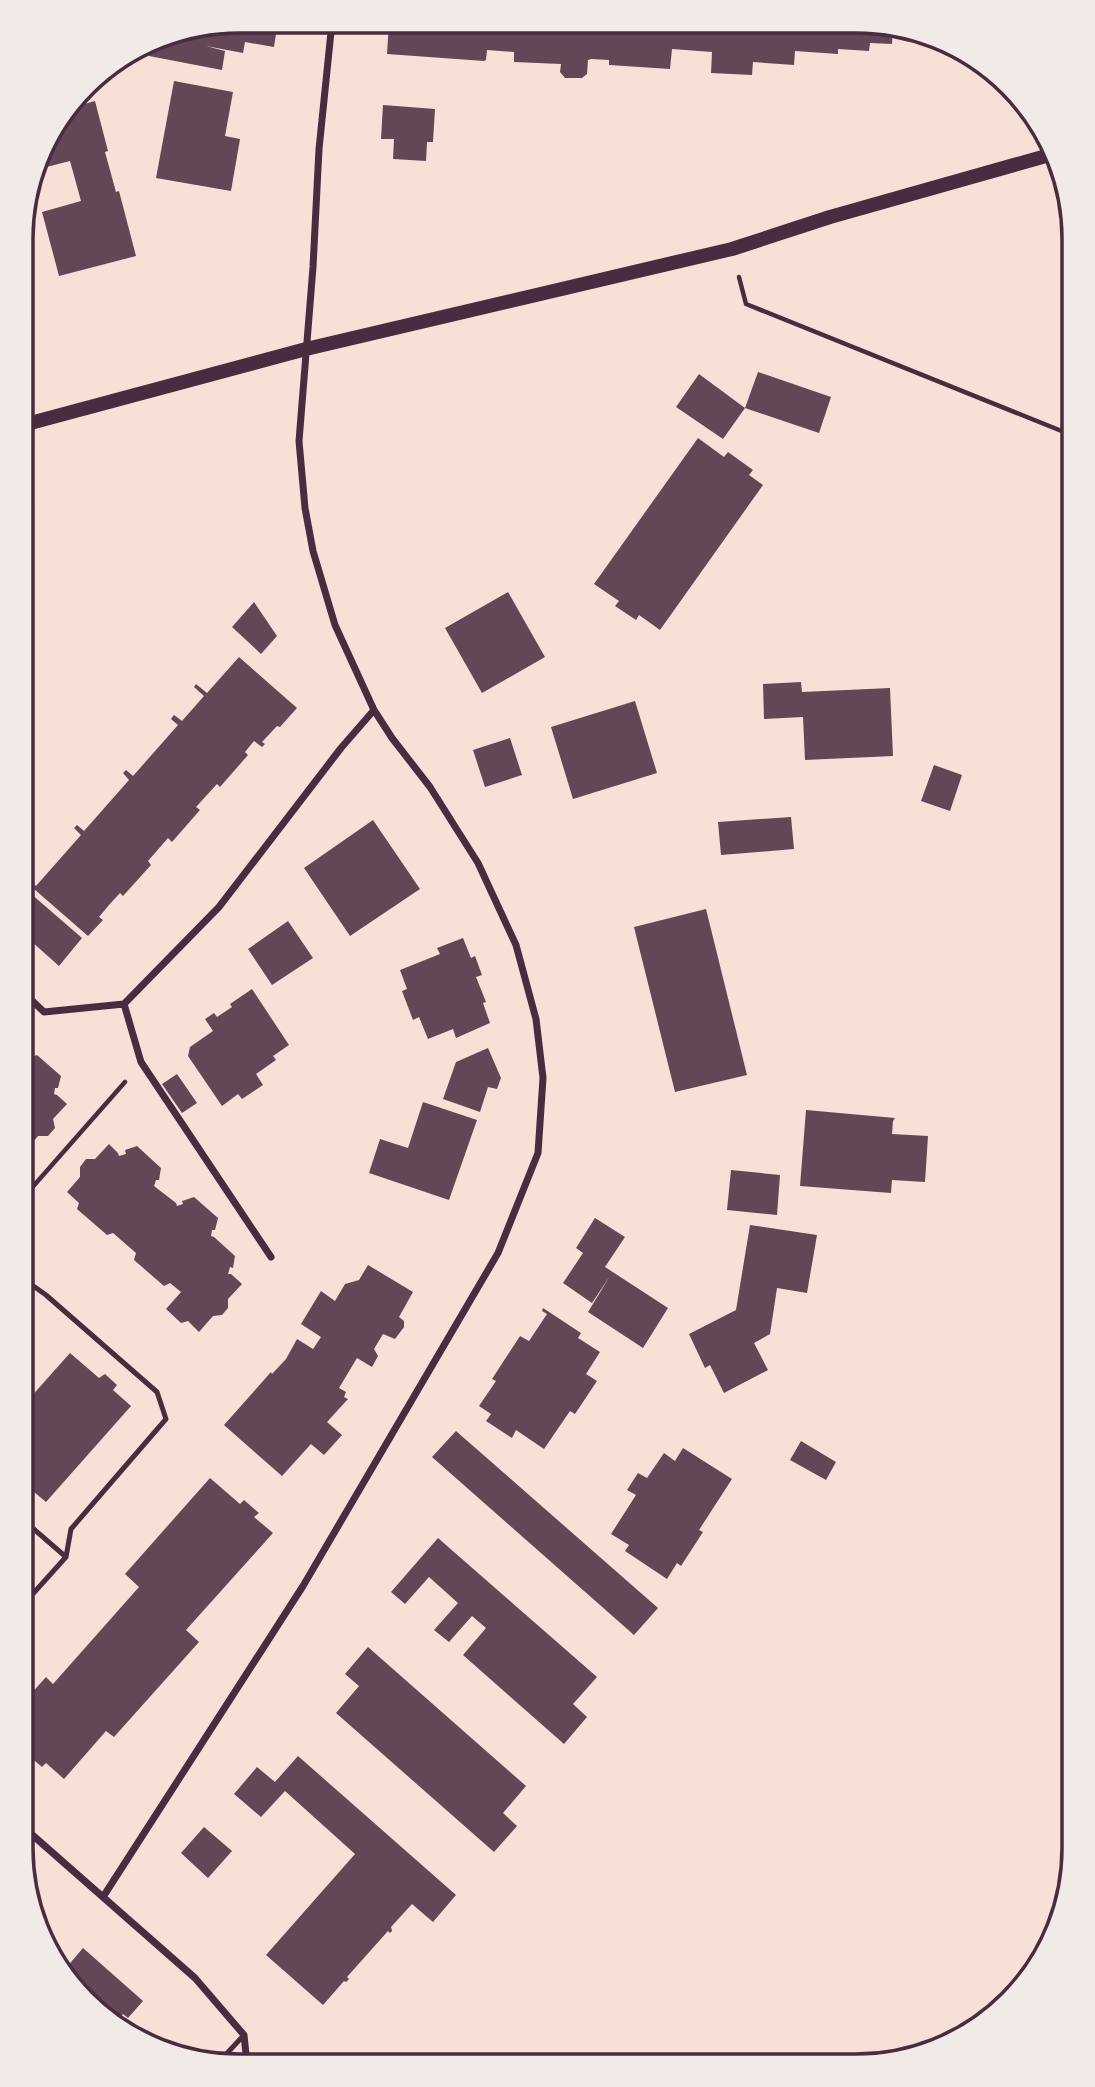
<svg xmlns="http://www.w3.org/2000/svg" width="1095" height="2087" viewBox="0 0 1095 2087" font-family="'Roboto Condensed',sans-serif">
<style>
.building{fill:#644757}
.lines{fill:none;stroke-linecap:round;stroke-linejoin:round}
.path{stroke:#4a2c40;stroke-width:4.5}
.service{stroke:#4a2c40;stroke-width:5}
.minor{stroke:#4a2c40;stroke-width:7}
.secondary{stroke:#4a2c40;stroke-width:14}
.rim{fill:none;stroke:#4a2c40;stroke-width:3.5}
</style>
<rect width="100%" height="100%" fill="#f7e1d7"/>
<path class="building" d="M 239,21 L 278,21 L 274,47 L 245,42 L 243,53 L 206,46 L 225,51 L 222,70 L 149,56 L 152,40 L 155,38 L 175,41 L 176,33 Z
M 389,22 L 612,23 L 612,28 L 634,30 L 634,23 L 893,25 L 892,44 L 870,43 L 869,51 L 838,49 L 838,54 L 795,51 L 794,65 L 753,62 L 752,75 L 711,73 L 712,52 L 672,49 L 670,69 L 609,65 L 609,60 L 591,59 L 588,60 L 587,74 L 582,78 L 565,78 L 560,72 L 561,64 L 514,62 L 514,52 L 487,50 L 486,60 L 484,61 L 387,54 Z
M 174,81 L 233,92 L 225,136 L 240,139 L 231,191 L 156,178 Z
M 95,101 L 108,151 L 105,152 L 116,192 L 119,191 L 136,256 L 59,276 L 42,212 L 81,201 L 70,161 L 35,170 L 44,142 L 70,108 Z
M 383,105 L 435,109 L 433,142 L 427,142 L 426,161 L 393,159 L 394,139 L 381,139 Z
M 758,372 L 831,397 L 819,433 L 745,408 Z
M 699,374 L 745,408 L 723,439 L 676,407 Z
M 698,438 L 724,457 L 728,452 L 753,470 L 749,475 L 763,485 L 660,630 L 639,615 L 636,620 L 615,606 L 619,601 L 594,584 Z
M 508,592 L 545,657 L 482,693 L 445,628 Z
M 254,602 L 277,636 L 261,654 L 232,627 Z
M 239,657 L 297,708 L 280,727 L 277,726 L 262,742 L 265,744 L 262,747 L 254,741 L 245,752 L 248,755 L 220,787 L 217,784 L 196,807 L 200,810 L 172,842 L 168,838 L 148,861 L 151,865 L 123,896 L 120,893 L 109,905 L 99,917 L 103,920 L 88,936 L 26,882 L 29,879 L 36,886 L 81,835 L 74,828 L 77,825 L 84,831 L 129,780 L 123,773 L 126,770 L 133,776 L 178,725 L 171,719 L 173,716 L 174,715 L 182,721 L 204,696 L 194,687 L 196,684 L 207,693 Z
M 801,682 L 802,692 L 890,688 L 893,756 L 805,760 L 803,717 L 764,719 L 763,684 Z
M 635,701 L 657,773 L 573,799 L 551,727 Z
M 510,738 L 522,775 L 485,787 L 473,750 Z
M 934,765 L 962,775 L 950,811 L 921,801 Z
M 791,817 L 794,849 L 721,855 L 718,822 Z
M 373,820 L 420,889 L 350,936 L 304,868 Z
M 22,886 L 82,938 L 59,966 L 22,933 Z
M 706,909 L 747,1075 L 675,1092 L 634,927 Z
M 288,921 L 313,958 L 272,985 L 248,949 Z
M 463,938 L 471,958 L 475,956 L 482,975 L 476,977 L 486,1002 L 483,1003 L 490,1023 L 456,1038 L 453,1029 L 428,1039 L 419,1017 L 413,1020 L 402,991 L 407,989 L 400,970 L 440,954 L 437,948 Z
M 252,989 L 289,1045 L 273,1056 L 276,1060 L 256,1074 L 263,1085 L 242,1099 L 238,1094 L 222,1106 L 188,1056 L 190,1047 L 213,1031 L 205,1019 L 214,1013 L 217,1017 L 232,1007 L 230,1004 Z
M 488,1048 L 501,1078 L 497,1089 L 488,1087 L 480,1112 L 443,1099 L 456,1062 Z
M 37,1055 L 61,1076 L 58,1088 L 55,1088 L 54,1094 L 57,1095 L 67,1104 L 53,1119 L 55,1128 L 48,1136 L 38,1136 L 25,1152 L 22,1149 L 22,1063 L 26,1062 L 25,1059 Z
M 177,1074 L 197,1103 L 182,1113 L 162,1084 Z
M 423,1102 L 477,1120 L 449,1200 L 369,1173 L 380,1139 L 408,1148 Z
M 806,1110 L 895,1118 L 893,1121 L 892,1134 L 928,1136 L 925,1182 L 892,1180 L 891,1193 L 800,1186 Z
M 109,1144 L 118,1153 L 119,1156 L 126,1154 L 125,1150 L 137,1146 L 161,1168 L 159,1180 L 156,1180 L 154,1186 L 176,1203 L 177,1206 L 183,1204 L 182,1201 L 194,1197 L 218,1218 L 215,1230 L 212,1230 L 211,1236 L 214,1237 L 235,1256 L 233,1268 L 230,1267 L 228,1274 L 231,1274 L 242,1284 L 228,1299 L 228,1308 L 222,1315 L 213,1316 L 199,1332 L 188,1321 L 181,1323 L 166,1309 L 181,1292 L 170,1283 L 164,1286 L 134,1260 L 136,1253 L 113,1233 L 107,1235 L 77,1209 L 79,1203 L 67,1192 L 80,1177 L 80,1167 L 86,1159 L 95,1159 Z
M 731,1170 L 780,1175 L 777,1215 L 727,1210 Z
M 595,1218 L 625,1237 L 605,1267 L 668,1308 L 643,1348 L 588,1312 L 610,1276 L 592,1303 L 563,1283 L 583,1253 L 576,1248 Z
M 750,1225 L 817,1235 L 807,1293 L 777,1288 L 770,1334 L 754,1343 L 768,1370 L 724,1393 L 710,1365 L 705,1368 L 689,1334 L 736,1310 Z
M 368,1265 L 413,1292 L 399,1317 L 404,1321 L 404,1327 L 395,1339 L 383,1334 L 374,1349 L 378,1356 L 372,1367 L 357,1358 L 339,1388 L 346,1392 L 344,1397 L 348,1399 L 327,1422 L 342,1435 L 324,1455 L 311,1444 L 282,1476 L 224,1425 L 271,1372 L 272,1374 L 286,1359 L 297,1339 L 313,1349 L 321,1337 L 301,1324 L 321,1291 L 335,1301 L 345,1284 L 359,1280 Z
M 543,1308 L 581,1333 L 578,1338 L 600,1352 L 586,1374 L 597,1381 L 575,1414 L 570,1411 L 544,1449 L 516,1430 L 512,1438 L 486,1421 L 491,1414 L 479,1406 L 496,1381 L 492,1379 L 520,1336 L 529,1341 L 547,1314 L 542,1311 Z
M 70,1353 L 99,1378 L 105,1374 L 117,1385 L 113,1390 L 131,1406 L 46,1502 L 28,1487 L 24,1491 L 21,1488 L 21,1408 Z
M 456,1431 L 658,1608 L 634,1635 L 432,1457 Z
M 801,1441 L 836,1462 L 826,1480 L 790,1460 Z
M 683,1448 L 732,1479 L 699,1530 L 703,1532 L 681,1566 L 677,1563 L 667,1579 L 625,1551 L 629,1545 L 611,1534 L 636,1495 L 627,1490 L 638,1473 L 647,1478 L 664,1453 L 675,1461 Z
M 210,1478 L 240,1504 L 244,1500 L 259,1513 L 254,1517 L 273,1533 L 186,1630 L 199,1642 L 114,1737 L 106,1731 L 64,1779 L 46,1763 L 42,1767 L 29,1756 L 33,1752 L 21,1740 L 21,1705 L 46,1677 L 53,1684 L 139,1587 L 125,1574 Z
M 438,1538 L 597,1677 L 573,1704 L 587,1717 L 564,1744 L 463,1655 L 486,1628 L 472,1616 L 449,1642 L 434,1630 L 458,1603 L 429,1577 L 405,1604 L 391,1592 Z
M 368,1647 L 526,1786 L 503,1813 L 517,1826 L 494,1852 L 336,1713 L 359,1686 L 345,1674 Z
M 298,1756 L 456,1895 L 433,1922 L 412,1904 L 391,1927 L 392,1931 L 390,1933 L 388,1931 L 347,1977 L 349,1979 L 346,1982 L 344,1981 L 323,2005 L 266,1955 L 355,1854 L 285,1791 L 261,1817 L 234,1794 L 257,1767 L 275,1782 Z
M 204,1827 L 232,1851 L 208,1878 L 181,1853 Z
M 83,1948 L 143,2001 L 128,2018 L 123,2014 L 115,2024 L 96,2012 L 66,1968 Z"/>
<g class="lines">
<path class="path" d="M 739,277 L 746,304 L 1074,436
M 22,1199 L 125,1082"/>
<path class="service" d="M 21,1518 L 66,1557
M 21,1607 L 66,1557 L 71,1529 L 166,1419 L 157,1392 L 46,1295 L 22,1278
M 217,2064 L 244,2035"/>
<path class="minor" d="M 22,991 L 44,1012 L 124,1004 L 141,1062 L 271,1257
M 124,1004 L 219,907 L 341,748 L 374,710
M 21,1825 L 195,1978 L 244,2035 L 247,2064
M 103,1897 L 303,1586 L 498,1253 L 538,1153 L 543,1078 L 536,1019 L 516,945 L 478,863 L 430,787 L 392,738 L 374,710 L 335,625 L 313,551 L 305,508 L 299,441 L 313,267 L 319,149 L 332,22"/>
<path class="secondary" d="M 23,425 L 306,349 L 732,249 L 830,217 L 1053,154"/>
</g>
<path d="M0 0H1095V2087H0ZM239 33H856A206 206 0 0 1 1062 239V1848A206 206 0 0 1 856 2054H239A206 206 0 0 1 33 1848V239A206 206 0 0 1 239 33Z" fill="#f1eae7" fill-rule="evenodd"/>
<path class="rim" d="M239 33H856A206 206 0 0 1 1062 239V1848A206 206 0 0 1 856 2054H239A206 206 0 0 1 33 1848V239A206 206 0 0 1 239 33Z"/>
</svg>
